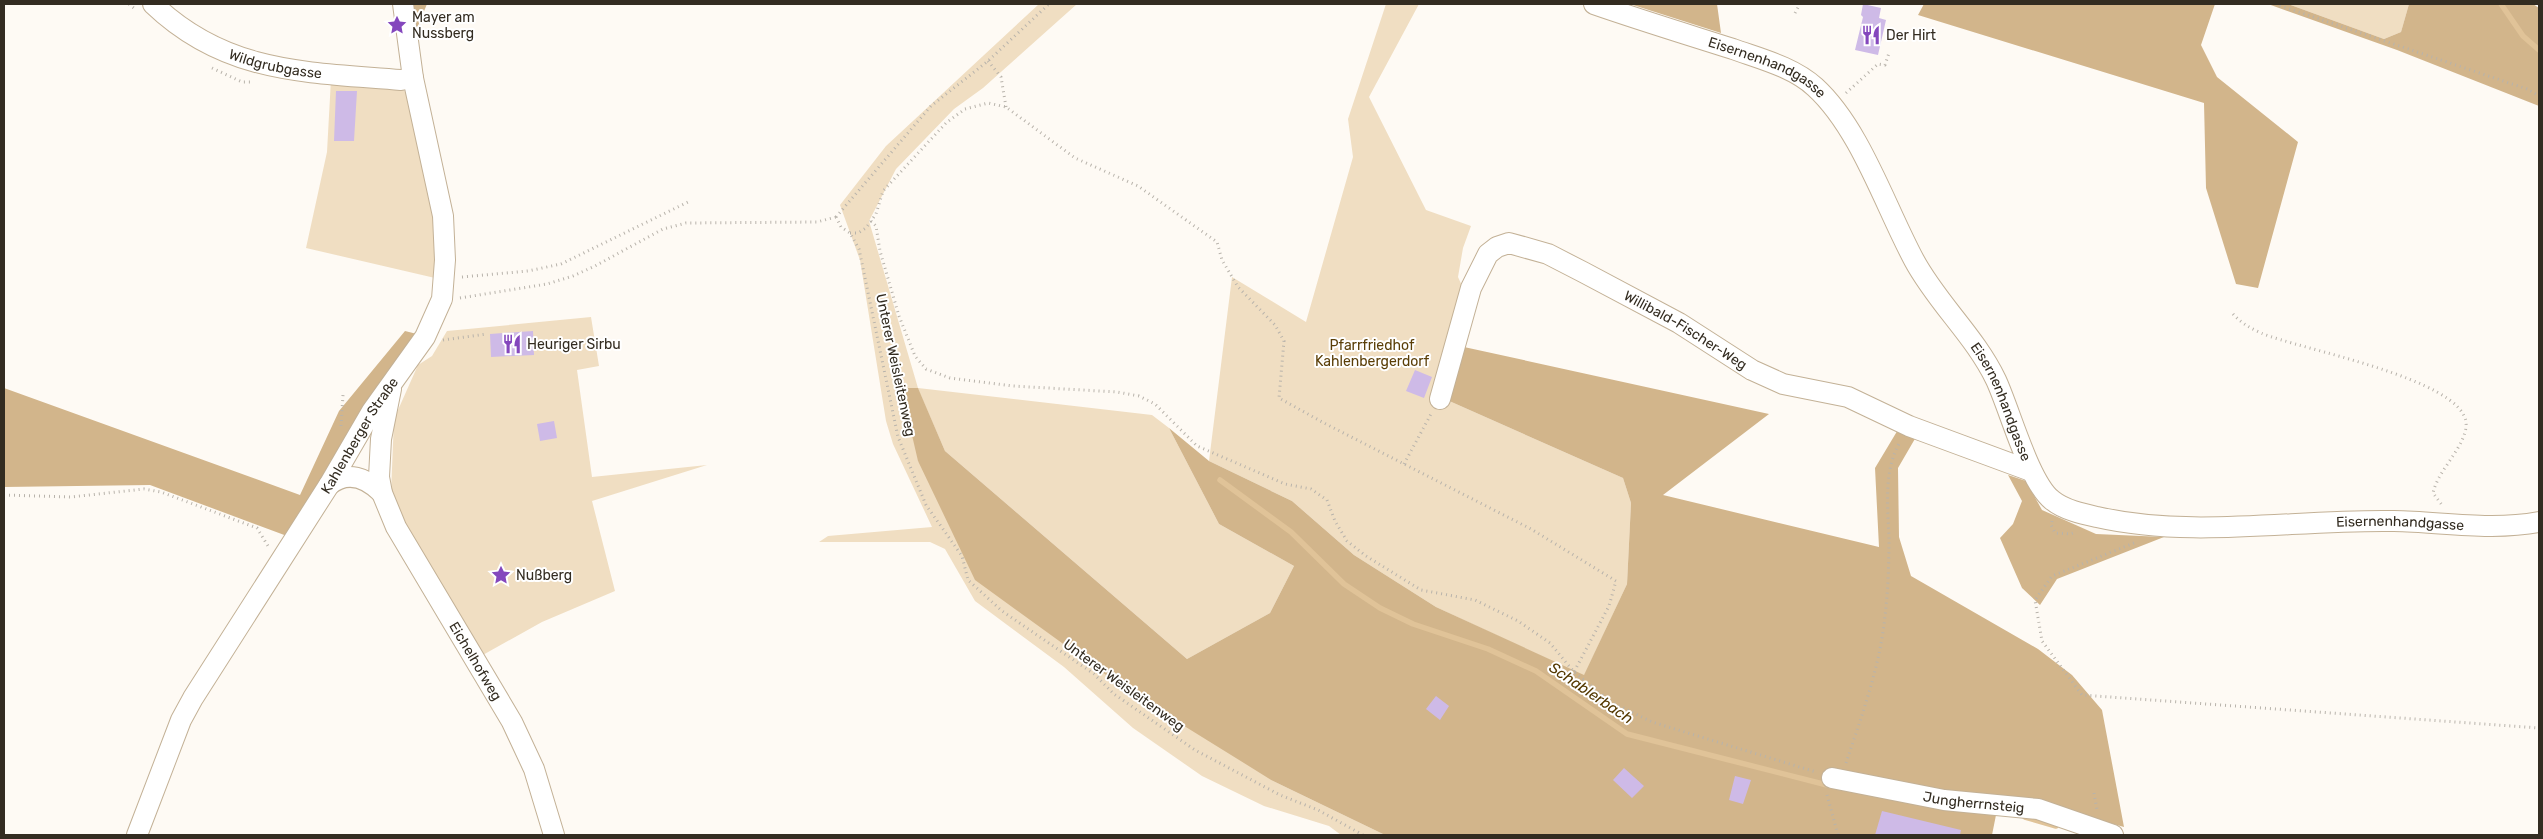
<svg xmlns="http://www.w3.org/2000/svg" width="2543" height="839" viewBox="0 0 2543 839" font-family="Rubik,sans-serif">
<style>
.green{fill:#f0dec2}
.forest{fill:#d2b58b}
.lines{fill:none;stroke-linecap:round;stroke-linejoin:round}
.stream{stroke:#e0c398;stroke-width:5.5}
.building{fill:#cebae7}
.minor-casing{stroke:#c3b196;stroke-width:22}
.path{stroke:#b8b3ab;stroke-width:3;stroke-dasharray:1 4;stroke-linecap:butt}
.minor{stroke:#fff;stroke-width:20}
.labels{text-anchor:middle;stroke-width:4;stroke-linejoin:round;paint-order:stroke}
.poi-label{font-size:14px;fill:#332c21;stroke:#fff;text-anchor:start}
.street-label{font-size:14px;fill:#332c21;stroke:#fff}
.park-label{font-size:14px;fill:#5a3e07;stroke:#fff}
.water-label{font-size:15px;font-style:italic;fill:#543800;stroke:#fff}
</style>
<rect width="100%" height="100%" fill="#fefaf4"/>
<path class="green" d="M 1039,4 L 1077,4 L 983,88 L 954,109 L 896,169 L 869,221 L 918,388 L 1152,415 L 1169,428 L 1219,524 L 1294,566 L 1270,613 L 1187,659 L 945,451 L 918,389 L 918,461 L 1273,781 L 1385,835 L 1341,835 L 1329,826 L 1264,806 L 1202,776 L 1133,728 L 1064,667 L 975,601 L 945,549 L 930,542 L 819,542 L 828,536 L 932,527 L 893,444 L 886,421 L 860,260 L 840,205 L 886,146 Z
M 1386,4 L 1419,4 L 1369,97 L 1426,210 L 1471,226 L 1463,248 L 1458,277 L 1463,288 L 1447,400 L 1623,478 L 1631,503 L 1627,584 L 1584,676 L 1436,607 L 1354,555 L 1292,501 L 1209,461 L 1232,277 L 1306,322 L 1353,157 L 1348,119 Z
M 2288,4 L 2409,4 L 2401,32 L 2384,39 Z
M 331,79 L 402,88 L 407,94 L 436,230 L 435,278 L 306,248 L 327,152 Z
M 591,317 L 599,366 L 577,370 L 592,477 L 707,465 L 592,501 L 615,591 L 542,622 L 481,656 L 405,533 L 391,493 L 394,419 L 418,365 L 432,356 L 447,331 Z"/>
<path class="forest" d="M 412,4 L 427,4 L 415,33 Z
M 1630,4 L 1717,4 L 1721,33 Z
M 1924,4 L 2215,4 L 2201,45 L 2217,77 L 2298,142 L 2258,288 L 2236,284 L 2206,188 L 2204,103 L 1918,15 Z
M 2268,4 L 2288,4 L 2384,39 L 2401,32 L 2409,4 L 2533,4 L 2539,8 L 2539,106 L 2397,50 Z
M 405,331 L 417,334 L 287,536 L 150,485 L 4,487 L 4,388 L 300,495 L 339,411 Z
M 1464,347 L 1769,414 L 1663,495 L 1879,547 L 1875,468 L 1899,428 L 1916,437 L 1898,468 L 1899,537 L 1911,576 L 2038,649 L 2072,675 L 2102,710 L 2124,827 L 2041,804 L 1996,815 L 1992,835 L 1385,835 L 1273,781 L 1131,693 L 975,580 L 918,461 L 901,388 L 918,388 L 945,451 L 1187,659 L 1270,613 L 1294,566 L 1219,524 L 1169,428 L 1209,461 L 1292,501 L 1354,555 L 1436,607 L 1584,675 L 1627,584 L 1631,503 L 1623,478 L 1447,400 Z
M 2008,475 L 2026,481 L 2042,510 L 2096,534 L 2164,537 L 2057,579 L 2040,605 L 2022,588 L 2000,538 L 2013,524 L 2022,501 Z"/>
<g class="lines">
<path class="stream" d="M 2501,4 L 2523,36 L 2539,50
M 1220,480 L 1291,532 L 1344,584 L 1380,608 L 1413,624 L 1488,649 L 1536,671 L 1627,734 L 1831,786
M 2025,817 L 2056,826"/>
</g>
<path class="building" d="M 1863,4 L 1881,8 L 1879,18 L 1886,20 L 1878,55 L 1855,50 L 1863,17 L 1861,15 Z
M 336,91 L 357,91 L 354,141 L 334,141 Z
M 533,331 L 534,355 L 491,357 L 490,334 Z
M 1415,370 L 1432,377 L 1424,398 L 1406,391 Z
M 554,421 L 557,438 L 540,441 L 537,424 Z
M 1436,696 L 1449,706 L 1440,720 L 1426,709 Z
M 1624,768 L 1644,786 L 1632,798 L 1613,780 Z
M 1735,776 L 1751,780 L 1743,804 L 1729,800 Z
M 1882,811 L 1961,830 L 1960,835 L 1875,835 Z"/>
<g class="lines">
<defs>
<g id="minor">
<path id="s1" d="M 153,4 C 226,74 307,72 401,80 L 413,78"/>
<path id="s2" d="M 1594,4 C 1640,20 1686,34 1733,49 C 1761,59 1793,67 1815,87 C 1860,128 1885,206 1914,260 C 1937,303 1975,336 1996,380 C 2010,410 2029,482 2052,500 C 2064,510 2083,514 2097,517 C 2194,539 2295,519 2394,521 C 2443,522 2491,531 2539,522"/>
<path id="s3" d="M 391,389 L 381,439 L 379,477 L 382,493 L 396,527 L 512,722 L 534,769 L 554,835"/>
<path id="s4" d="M 1440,399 L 1471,288 L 1488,254 L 1497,247 L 1509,243 L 1548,254 L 1583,272 L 1679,323 L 1752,370 L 1783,384 L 1848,397 L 1909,426 L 2031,471"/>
<path d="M 329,485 C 347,470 367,478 382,493"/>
<path id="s5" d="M 1832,778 L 1944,800 L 2038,809 L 2113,835"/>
<path id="s6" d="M 137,835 L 181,720 L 193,698 L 329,485 L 372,411 L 425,337 L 442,299 L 445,260 L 443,216 L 413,78 L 403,4"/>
</g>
</defs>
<use href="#minor" class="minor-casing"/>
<path class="path" d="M 129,4 L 136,10
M 2275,4 L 2527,89 L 2539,96
M 1795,13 L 1800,4
M 988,61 L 1001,77 L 1006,107
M 212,68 L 242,82 L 253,82
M 1846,93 L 1878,64 L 1885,65 L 1889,53
M 836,217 L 841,227 L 850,233 L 859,249 L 898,437 L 926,505 L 962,556 L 968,580 L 1002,611 L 1094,674 L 1114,694 L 1195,750 L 1280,795 L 1318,810 L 1363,835
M 836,217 L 931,106 L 988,61 L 1049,4
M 871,221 L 876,226 L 880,251 L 899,316 L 915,356 L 926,369 L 950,378 L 1013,386 L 1117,392 L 1139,396 L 1155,404 L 1197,446 L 1285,484 L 1311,489 L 1327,500 L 1335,521 L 1347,541 L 1366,556 L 1421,590 L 1475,600 L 1518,621 L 1550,643 L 1574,672 L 1611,702 L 1652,722 L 1816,772
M 850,233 L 858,233 L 866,228 L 876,214 L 883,191 L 946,123 L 965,109 L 988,103 L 1006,107 L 1075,158 L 1138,186 L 1217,242 L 1222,260 L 1238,287 L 1275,325 L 1284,341 L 1279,398 L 1324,423 L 1531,529 L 1616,581 L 1609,606 L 1574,672
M 462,277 L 528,271 L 561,264 L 688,202
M 460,298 L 547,284 L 573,276 L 595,266 L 663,229 L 686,223 L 817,222 L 836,217
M 2233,314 C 2241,323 2250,328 2261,333 C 2298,349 2460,378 2466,422 C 2468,445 2438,469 2433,493 L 2442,505
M 443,340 L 487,334
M 341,426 L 343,395
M 1404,464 L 1431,414
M 4,495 L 71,497 L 144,489 L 161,492 L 257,528 L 268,546
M 2052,521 L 2051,525 L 2055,533 L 2070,534 L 2076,532
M 2134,543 L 2052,576 L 2035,600 L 2042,641 L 2082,695 L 2539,728
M 1846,763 C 1862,715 1880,666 1885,616 C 1888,591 1889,564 1889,539 C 1888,507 1883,471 1900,442
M 2094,793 L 2097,810
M 1827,795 L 1838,835"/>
<use href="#minor" class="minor"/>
</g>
<defs>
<symbol id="sight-bare" viewBox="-9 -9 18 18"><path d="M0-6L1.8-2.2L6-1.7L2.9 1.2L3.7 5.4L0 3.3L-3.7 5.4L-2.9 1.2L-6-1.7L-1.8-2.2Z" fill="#8447bd" stroke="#fff" stroke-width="2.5" paint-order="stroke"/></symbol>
<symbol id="restaurant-bare" viewBox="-9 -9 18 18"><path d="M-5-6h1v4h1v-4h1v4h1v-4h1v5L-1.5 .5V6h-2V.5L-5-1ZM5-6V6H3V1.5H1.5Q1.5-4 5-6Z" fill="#8447bd" stroke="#fff" stroke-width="2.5" paint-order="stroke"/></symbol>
</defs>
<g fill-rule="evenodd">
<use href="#sight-bare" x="383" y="11" width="28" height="28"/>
<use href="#restaurant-bare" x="1857" y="21" width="28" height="28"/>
<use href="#restaurant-bare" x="498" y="330" width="28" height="28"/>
<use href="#sight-bare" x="487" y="561" width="28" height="28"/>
</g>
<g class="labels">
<g class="poi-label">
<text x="412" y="22">Mayer am<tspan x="412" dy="16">Nussberg</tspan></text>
<text x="1886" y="40">Der Hirt</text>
<text x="527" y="349">Heuriger Sirbu</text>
<text x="516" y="580">Nußberg</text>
</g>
<g class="street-label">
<text dy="5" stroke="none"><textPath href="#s1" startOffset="139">Wildgrubgasse</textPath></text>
<text dy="5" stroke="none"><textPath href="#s2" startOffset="185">Eisernenhandgasse</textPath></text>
<text dy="5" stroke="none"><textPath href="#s4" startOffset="375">Willibald-Fischer-Weg</textPath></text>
<text transform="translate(896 365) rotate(78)" y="5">Unterer Weisleitenweg</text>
<text dy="5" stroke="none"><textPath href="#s2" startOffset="605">Eisernenhandgasse</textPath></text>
<text dy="5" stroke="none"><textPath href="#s6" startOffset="459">Kahlenberger Straße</textPath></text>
<text dy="5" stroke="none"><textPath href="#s2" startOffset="1069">Eisernenhandgasse</textPath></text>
<text dy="5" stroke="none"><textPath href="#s3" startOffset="298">Eichelhofweg</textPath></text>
<text transform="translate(1124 685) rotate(36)" y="5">Unterer Weisleitenweg</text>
<text dy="5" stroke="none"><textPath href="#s5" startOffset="144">Jungherrnsteig</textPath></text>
</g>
<g class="park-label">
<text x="1372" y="350">Pfarrfriedhof<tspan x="1372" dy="16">Kahlenbergerdorf</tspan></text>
</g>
<g class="water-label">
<text transform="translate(1591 693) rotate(34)" y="5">Schablerbach</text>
</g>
</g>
<rect width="2543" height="839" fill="none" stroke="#332c21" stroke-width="10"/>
</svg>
